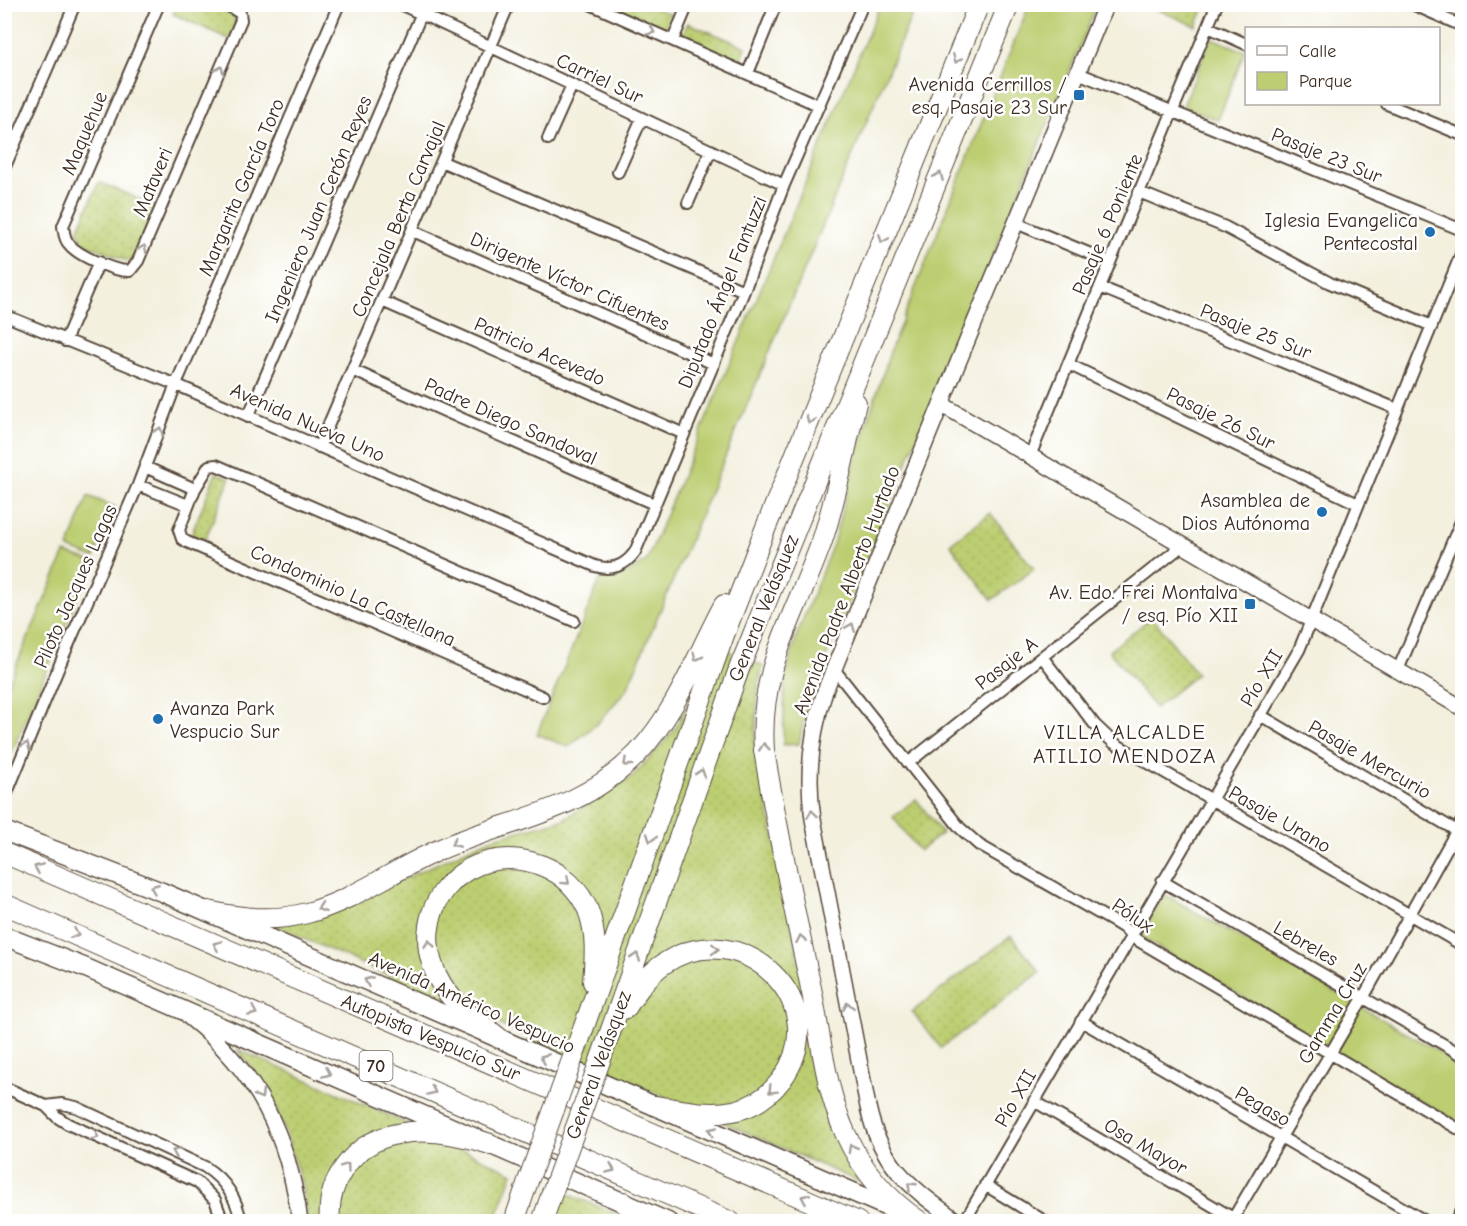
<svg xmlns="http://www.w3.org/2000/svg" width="1467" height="1226" viewBox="0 0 1467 1226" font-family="'Comic Neue',sans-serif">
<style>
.grass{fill:url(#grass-dots);stroke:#7c7c48;stroke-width:1.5}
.green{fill:#bcce71;stroke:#7c7c48;stroke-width:1.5}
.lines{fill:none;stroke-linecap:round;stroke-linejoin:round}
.street-casing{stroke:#57483b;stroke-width:14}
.secondary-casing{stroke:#57483b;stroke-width:18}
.primary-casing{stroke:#57483b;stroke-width:21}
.highway-casing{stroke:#57483b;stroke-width:22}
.street{stroke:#fff;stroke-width:10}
.secondary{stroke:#fff;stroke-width:15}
.primary{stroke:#fff;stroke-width:18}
.highway{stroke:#fff;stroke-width:20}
.highway-bridge-casing{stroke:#57483b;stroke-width:22;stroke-linecap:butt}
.highway-bridge{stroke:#fff;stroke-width:20}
.oneway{stroke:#a79f9a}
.poi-dot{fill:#1f6fb2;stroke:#fff;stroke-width:2}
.labels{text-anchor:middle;stroke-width:5;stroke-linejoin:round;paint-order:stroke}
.shield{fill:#fff;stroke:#766a62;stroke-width:1.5}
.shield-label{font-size:18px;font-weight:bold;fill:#3b2a1e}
.street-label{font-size:20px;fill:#3b2a1e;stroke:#fff}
.poi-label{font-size:20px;fill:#3b2a1e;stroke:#fff;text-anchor:end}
.neighbourhood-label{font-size:21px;letter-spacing:1.5px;fill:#3b2a1e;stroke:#fff}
</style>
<defs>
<pattern id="grass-dots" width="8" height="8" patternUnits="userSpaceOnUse" patternTransform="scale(1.5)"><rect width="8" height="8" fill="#bcce71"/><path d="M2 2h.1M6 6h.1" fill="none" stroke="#a2b161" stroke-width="1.8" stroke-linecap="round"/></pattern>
</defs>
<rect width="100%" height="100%" fill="#fff"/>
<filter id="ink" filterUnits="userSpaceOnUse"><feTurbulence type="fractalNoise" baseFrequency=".0167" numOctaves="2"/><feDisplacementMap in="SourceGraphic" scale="12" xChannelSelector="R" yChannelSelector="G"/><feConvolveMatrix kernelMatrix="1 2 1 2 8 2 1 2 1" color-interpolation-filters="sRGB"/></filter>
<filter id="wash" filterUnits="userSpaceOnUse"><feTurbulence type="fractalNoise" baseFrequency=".008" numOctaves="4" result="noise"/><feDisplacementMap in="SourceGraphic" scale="24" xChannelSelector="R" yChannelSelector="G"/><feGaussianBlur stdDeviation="1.35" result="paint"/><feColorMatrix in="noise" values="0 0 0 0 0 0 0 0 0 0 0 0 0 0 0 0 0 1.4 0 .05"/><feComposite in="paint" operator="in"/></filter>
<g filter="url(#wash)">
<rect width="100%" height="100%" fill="#f3f0de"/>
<path class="grass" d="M 177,5 C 192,5 239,0 235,25 C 235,29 231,35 229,39 L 173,14 Z
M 606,5 L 647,5 L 671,14 L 665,29 Z
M 1146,5 L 1205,5 L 1196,26 Z
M 688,23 L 746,47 L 740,62 L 681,38 Z
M 99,182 L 157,207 L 135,258 L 127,261 L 82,242 L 78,230 Z
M 216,473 L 230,478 L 205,540 L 191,535 Z
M 990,513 L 1034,569 L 992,600 L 950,544 Z
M 1152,617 L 1197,674 L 1155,708 L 1109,651 Z
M 717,646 L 763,666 L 758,689 L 755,744 L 817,1048 L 871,1187 L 275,926 L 343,907 L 490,839 L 564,819 L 632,777 L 675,729 Z
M 916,799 L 942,833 L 919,851 L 893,817 Z
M 1011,936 L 1040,972 L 941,1048 L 912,1012 Z
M 237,1049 L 379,1111 L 513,1173 L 495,1221 L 307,1221 L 302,1185 L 284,1128 L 264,1084 Z
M 565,1193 L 634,1221 L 555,1222 Z"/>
<path class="green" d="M 880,5 L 916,5 L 627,689 L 598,723 L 568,747 L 537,734 L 601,577 C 622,578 630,573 647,560 Z
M 1029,5 L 1097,5 L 817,679 L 804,719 L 799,744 L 783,745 L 785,678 L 797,634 L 833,544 L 859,447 L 892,346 Z
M 1211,38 L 1245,51 L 1218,120 L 1183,106 Z
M 88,496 L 115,507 L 94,558 L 68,548 Z
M 65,553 L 93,562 L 5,768 L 5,691 Z
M 1164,894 L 1462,1065 L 1462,1125 L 1140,937 Z"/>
</g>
<g filter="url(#ink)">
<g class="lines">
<defs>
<path id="street" d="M 159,4 L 63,226 C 64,232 64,239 69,244 C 78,256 116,272 130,271 L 138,261 L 241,20 L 240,13 L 225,4
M 400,4 L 784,185
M 590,4 L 820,106
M 1412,4 L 1462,26
M 1208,27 L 1246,44
M 673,40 L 688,4
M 748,73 L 776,4
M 1078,73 L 1462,230
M 1387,104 L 1462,135
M 548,139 L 572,85
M 443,162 L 744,291
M 4,169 L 75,4
M 618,172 L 642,118
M 1139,192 L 1225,227 L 1330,283 L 1432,326
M 688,203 L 711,150
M 1016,223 L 1110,262
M 413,231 L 714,364
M 1100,287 L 1397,409
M 382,301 L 684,434
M 4,315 L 184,388 L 595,566 C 611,571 625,566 635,552 L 744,291 L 784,185 L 863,4
M 65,341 L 99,262
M 1068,364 L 1358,504
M 352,370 L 654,504
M 248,417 L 421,15
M 319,447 L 509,4
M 1030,456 L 1217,4
M 145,467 L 195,489
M 138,485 L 188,505
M 1043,658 L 1095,725 L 1114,743 L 1462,945
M 834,669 L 960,828 L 979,845 L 1114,922 L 1124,928 L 1137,940 L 1462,1131
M 1398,670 L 1462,519
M 543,697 L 187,542 L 182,539 L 179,530 L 195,489 L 209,466 L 216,465 L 574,621
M 1260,715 L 1462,834
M 908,763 L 1183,545
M 4,800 L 63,657 L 138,485 L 176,384 L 339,4
M 1162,881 L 1462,1055
M 1081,1021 L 1427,1222
M 4,1087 L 46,1106 L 57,1117 L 68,1124 L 197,1182 L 215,1200 L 223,1222
M 1034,1101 L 1240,1222
M 46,1106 L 62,1104 L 76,1107 L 205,1167 C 225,1180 237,1198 241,1222
M 985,1185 L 1046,1222
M 964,1222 L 1299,650 L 1462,252
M 1231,1222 L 1363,998 L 1462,821
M 1455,1222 L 1462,1209"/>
<path id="secondary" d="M 941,404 L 1462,708
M 189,1017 C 257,1071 289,1136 300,1222
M 958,1222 C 911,1187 881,1167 868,1107 L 813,819 C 806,775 811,734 825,691 L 941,404 L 1106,4"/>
<path id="primary" d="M 4,831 L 162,892 L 908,1216
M 4,936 L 86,968 L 668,1222"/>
<path id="highway" d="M 856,403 C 845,449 837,496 822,541 C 796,615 758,668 764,750 C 777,832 795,912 812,993 C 821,1040 826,1091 846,1135 C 862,1170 888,1200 919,1221
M 4,853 L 858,1222
M 4,904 L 731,1222
M 208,911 C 241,919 274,922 307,913 C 352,901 389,873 430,854 C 503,819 577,816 637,754 C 677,712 697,655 724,605
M 626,1008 C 637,991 648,974 665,963 C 740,913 837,1002 782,1079 C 770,1095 753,1107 733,1111 C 708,1116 681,1110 656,1106
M 499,1038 C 479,1022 456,1007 442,985 C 398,913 466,835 543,866 C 563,874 579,890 588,910 C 597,933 595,958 593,982
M 576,1049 L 724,635 L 764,532 L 979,4
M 601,1058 L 739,669 L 1009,4
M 623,1202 L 650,1222
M 330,1222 C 328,1202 333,1184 344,1168 C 377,1120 441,1128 490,1144
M 514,1222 L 528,1181
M 542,1222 L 552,1193"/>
</defs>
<use href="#street" class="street-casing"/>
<use href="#secondary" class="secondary-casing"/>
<use href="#primary" class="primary-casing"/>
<use href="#highway" class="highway-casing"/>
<use href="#street" class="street"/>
<use href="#secondary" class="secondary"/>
<use href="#primary" class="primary"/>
<use href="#highway" class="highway"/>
<defs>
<path id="highway-bridge" d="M 528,1181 L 576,1049
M 552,1193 L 601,1058"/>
</defs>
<use href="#highway-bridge" class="highway-bridge-casing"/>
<use href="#highway-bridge" class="highway-bridge"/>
</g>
<defs><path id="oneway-chevron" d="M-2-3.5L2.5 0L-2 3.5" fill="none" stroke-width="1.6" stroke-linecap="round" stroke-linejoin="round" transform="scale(1.5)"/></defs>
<g class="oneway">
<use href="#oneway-chevron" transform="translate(651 31) rotate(23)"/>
<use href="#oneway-chevron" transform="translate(957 59) rotate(112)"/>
<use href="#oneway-chevron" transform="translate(220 70) rotate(-67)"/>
<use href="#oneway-chevron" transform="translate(939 176) rotate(-68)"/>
<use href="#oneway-chevron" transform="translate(883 239) rotate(112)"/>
<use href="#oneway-chevron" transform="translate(143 249) rotate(-67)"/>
<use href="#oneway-chevron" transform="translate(810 420) rotate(112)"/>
<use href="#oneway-chevron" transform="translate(159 431) rotate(-69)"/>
<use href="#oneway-chevron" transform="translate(851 627) rotate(-68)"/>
<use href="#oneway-chevron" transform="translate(697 657) rotate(116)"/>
<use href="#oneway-chevron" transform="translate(26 746) rotate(-68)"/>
<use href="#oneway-chevron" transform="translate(764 747) rotate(-96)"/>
<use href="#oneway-chevron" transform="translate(627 763) rotate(138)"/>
<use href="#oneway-chevron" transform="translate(701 773) rotate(-71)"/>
<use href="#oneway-chevron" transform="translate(812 814) rotate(-99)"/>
<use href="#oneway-chevron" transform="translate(651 838) rotate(109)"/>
<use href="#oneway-chevron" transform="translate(455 843) rotate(157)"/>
<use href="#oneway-chevron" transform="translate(38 868) rotate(-157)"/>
<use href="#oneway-chevron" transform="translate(566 881) rotate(42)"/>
<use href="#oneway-chevron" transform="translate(154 888) rotate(-158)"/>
<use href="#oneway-chevron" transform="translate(321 908) rotate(161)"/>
<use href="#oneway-chevron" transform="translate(75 934) rotate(24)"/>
<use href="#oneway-chevron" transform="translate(801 939) rotate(-101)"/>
<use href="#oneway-chevron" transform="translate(429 944) rotate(-94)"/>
<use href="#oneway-chevron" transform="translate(217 945) rotate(-157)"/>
<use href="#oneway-chevron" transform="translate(715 949) rotate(2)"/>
<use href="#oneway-chevron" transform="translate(636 957) rotate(-71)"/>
<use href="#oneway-chevron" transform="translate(368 981) rotate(-156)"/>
<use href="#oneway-chevron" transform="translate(848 1006) rotate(-101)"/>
<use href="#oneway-chevron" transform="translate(253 1012) rotate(24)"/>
<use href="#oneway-chevron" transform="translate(544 1058) rotate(-157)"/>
<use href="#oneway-chevron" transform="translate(327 1073) rotate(23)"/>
<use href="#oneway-chevron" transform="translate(772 1090) rotate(135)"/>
<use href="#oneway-chevron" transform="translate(432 1091) rotate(24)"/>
<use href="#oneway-chevron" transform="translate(260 1095) rotate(59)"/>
<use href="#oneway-chevron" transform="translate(712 1131) rotate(-156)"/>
<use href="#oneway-chevron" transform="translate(95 1136) rotate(24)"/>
<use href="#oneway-chevron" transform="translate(852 1148) rotate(-119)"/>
<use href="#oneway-chevron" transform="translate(176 1152) rotate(-156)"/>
<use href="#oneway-chevron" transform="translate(346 1167) rotate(-54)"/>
<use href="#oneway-chevron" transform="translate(611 1169) rotate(24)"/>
<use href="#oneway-chevron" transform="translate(911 1186) rotate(-137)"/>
<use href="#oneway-chevron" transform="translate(805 1198) rotate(-156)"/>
</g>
</g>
<g class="poi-dot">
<rect x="1073" y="89" width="12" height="12" rx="3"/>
<circle cx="1430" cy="232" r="6"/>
<circle cx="1322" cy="512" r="6"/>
<rect x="1244" y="598" width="12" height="12" rx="3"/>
<circle cx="158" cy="719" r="6"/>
</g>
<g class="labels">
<rect class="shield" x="359.5" y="1051" width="33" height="30" rx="4.5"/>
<g class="shield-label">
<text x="376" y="1072">70</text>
</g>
<g class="street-label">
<text transform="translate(600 78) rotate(25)" y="7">Carriel Sur</text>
<text transform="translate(84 133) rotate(-67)" y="7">Maquehue</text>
<text transform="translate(1327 155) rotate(22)" y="7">Pasaje 23 Sur</text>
<text transform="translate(152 182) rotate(-67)" y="7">Mataveri</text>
<text transform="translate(241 187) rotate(-67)" y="7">Margarita García Toro</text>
<text transform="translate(318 209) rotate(-67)" y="7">Ingeniero Juan Cerón Reyes</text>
<text transform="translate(398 219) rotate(-67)" y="7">Concejala Berta Carvajal</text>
<text transform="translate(1107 224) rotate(-67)" y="7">Pasaje 6 Poniente</text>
<text transform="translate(570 281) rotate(24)" y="7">Dirigente Víctor Cifuentes</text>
<text transform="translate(722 292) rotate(-68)" y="7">Diputado Ángel Fantuzzi</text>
<text transform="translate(1256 331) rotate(22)" y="7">Pasaje 25 Sur</text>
<text transform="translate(540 351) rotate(24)" y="7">Patricio Acevedo</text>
<text transform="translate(1221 418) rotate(26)" y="7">Pasaje 26 Sur</text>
<text transform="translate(511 421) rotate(24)" y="7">Padre Diego Sandoval</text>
<text transform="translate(308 422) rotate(24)" y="7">Avenida Nueva Uno</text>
<text transform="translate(75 586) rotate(-66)" y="7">Piloto Jacques Lagas</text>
<text transform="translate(846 590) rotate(-69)" y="7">Avenida Padre Alberto Hurtado</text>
<text transform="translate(353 595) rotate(24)" y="7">Condominio La Castellana</text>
<text transform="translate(763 608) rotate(-68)" y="7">General Velásquez</text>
<text transform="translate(1006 663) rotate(-38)" y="7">Pasaje A</text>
<text transform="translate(1261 678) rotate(-59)" y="7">Pío XII</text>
<text transform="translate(1370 759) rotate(30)" y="7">Pasaje Mercurio</text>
<text transform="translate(1280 819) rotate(30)" y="7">Pasaje Urano</text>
<text transform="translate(1133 915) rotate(34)" y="7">Pólux</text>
<text transform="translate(1306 943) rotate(30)" y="7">Lebreles</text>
<text transform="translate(472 1002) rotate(24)" y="7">Avenida Américo Vespucio</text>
<text transform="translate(1332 1013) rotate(-59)" y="7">Gamma Cruz</text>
<text transform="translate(431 1037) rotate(23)" y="7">Autopista Vespucio Sur</text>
<text transform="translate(598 1065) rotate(-70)" y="7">General Velásquez</text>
<text transform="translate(1015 1098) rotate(-60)" y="7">Pío XII</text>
<text transform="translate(1263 1106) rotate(30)" y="7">Pegaso</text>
<text transform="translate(1146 1146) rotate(30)" y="7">Osa Mayor</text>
</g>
<g class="poi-label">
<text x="1067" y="91">Avenida Cerrillos /<tspan x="1067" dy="23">esq. Pasaje 23 Sur</tspan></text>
<text x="1418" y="227">Iglesia Evangelica<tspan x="1418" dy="23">Pentecostal</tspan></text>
<text x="1310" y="507">Asamblea de<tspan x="1310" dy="23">Dios Autónoma</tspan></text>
<text x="1238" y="599">Av. Edo. Frei Montalva<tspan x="1238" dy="23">/ esq. Pío XII</tspan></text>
<text x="170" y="715" text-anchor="start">Avanza Park<tspan x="170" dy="23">Vespucio Sur</tspan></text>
</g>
<g class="neighbourhood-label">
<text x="1125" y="739">VILLA ALCALDE<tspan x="1125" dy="24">ATILIO MENDOZA</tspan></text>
</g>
</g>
<rect width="1467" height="1226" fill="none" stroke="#fff" stroke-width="24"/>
<rect x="1245" y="27" width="195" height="78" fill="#ffffff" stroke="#b1aaa5" stroke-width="1.5"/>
<rect x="1257" y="46" width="30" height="9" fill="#ffffff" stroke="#b1aaa5" stroke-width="1.5"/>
<text x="1299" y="57" font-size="18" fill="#3b2a1e">Calle</text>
<rect x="1257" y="72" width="30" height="18" fill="#bcce71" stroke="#b1aaa5" stroke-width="1.5"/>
<text x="1299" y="87" font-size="18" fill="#3b2a1e">Parque</text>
</svg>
